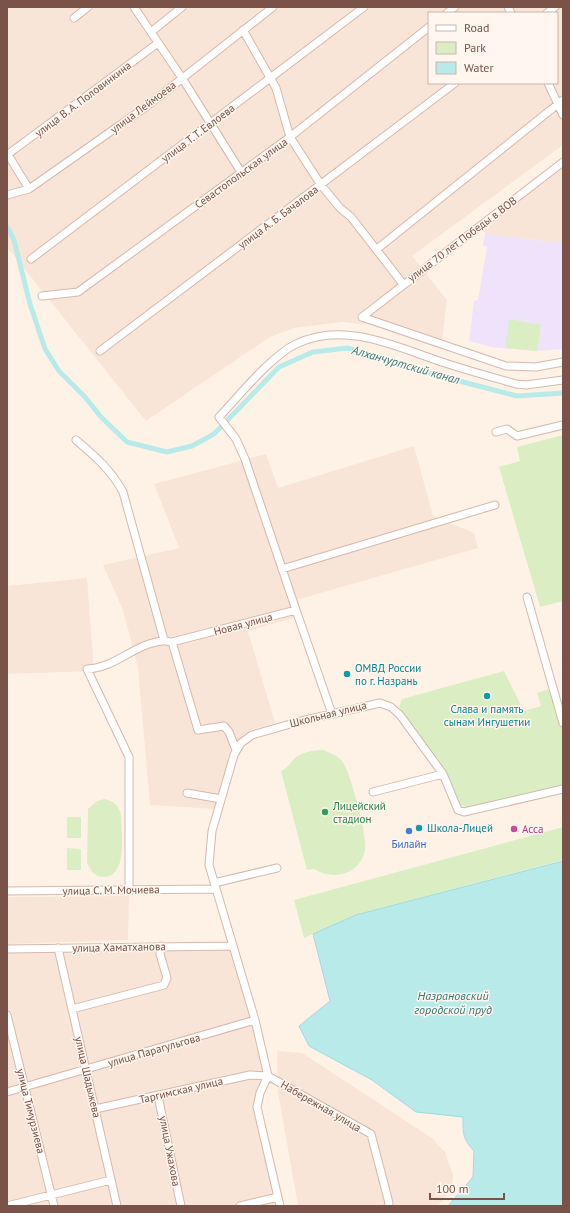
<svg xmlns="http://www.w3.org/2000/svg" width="570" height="1213" viewBox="0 0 570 1213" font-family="'PT Sans',sans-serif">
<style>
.residential{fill:#f9e5d7;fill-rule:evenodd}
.education{fill:#efe3fb}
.green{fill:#dbeec3}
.water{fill:#b9eaea;stroke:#9edddd}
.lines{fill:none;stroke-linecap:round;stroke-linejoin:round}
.canal{stroke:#b9eaea;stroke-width:5}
.minor-casing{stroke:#d4b9ae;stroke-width:9}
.minor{stroke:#fff;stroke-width:7}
.culture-dot{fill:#0f9aa8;stroke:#fff6ef;stroke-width:1.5}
.leisure-dot{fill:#2e9e5b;stroke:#fff6ef;stroke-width:1.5}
.hotel-dot{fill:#d1479c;stroke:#fff6ef;stroke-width:1.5}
.shop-dot{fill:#3f7fe0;stroke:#fff6ef;stroke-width:1.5}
.labels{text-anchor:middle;stroke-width:3;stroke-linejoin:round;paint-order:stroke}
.street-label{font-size:11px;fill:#7b5248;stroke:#fff6ef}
.culture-label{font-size:11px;fill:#0d838f;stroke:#fff6ef;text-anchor:start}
.leisure-label{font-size:11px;fill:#27864d;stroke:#fff6ef;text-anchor:start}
.hotel-label{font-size:11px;fill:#b23c85;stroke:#fff6ef;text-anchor:start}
.shop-label{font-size:11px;fill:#366cbe;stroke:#fff6ef}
.water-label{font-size:12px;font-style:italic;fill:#37797a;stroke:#fff6ef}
</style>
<rect width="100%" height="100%" fill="#fef2e7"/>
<path class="residential" d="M 7,7 L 563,7 L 563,145 L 412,256 L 447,300 L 441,349 L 370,325 L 343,322 L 294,328 L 270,337 L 146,421 L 7,247 ZM 429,13 L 557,13 L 557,83 L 429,83 Z
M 563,167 L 563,243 L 485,234 L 484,228 Z
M 414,446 L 433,516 L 474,533 L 478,548 L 296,600 L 301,616 L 248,631 L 275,723 L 250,730 L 232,746 L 215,809 L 150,805 L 138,668 L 123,610 L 103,565 L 179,548 L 154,484 L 266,454 L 278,488 Z
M 87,578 L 94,671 L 7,674 L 7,586 Z
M 129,896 L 128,940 L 7,944 L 7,897 Z
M 232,946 L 268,1076 L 257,1107 L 280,1206 L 7,1206 L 7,949 Z
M 277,1051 L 302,1053 L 432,1138 L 445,1152 L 453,1175 L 452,1188 L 438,1206 L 298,1206 L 278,1092 Z"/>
<path class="education" d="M 485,234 L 563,243 L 563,349 L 537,351 L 491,347 L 469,341 L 474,301 L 478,300 L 487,247 L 483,246 Z"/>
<path class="green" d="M 509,319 L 541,325 L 537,351 L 505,348 Z
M 563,435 L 563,601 L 540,607 L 499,467 L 520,461 L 517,447 Z
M 504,671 L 524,711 L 541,706 L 537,693 L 552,688 L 563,729 L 563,785 L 471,808 L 459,805 L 399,707 L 402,699 Z
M 324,750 C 330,753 338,756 342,761 C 350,770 368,838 365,850 C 360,875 333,881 314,869 L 307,870 L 281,771 C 287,768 289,765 293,760 C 301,752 313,750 324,750 Z
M 104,799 C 114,801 118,805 121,814 C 121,832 129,879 102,877 C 93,876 90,869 87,863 L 88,809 L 97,801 Z
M 67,817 L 81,817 L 81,838 L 67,838 Z
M 563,827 L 563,860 L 356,915 L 304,938 L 294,900 Z
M 67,848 L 81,849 L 81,870 L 67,870 Z"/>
<path class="water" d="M 563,861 L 563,1206 L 448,1206 L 473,1177 L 474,1151 C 462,1138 463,1133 463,1117 L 416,1112 L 372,1080 L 309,1046 L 299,1026 L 330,1001 L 313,934 L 356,915 Z"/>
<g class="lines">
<path class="canal" d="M 7,227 L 14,240 L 30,304 L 45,349 L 59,371 L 85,397 L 101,417 L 127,442 L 167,452 L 192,446 L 214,434 L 279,367 L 313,352 L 348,348 L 436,375 L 517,396 L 563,393"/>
<defs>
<path id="minor" d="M 134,7 L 182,78 L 241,172
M 508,7 L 511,13
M 447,13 L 455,7
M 547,13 L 555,7
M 74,18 L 88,7
M 243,30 L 276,88 L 290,137 L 321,185 L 340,208 L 351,217 L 403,284
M 151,32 L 182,7
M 548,83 L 563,115
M 7,153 L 29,189
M 7,155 L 158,43
M 7,195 L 29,189 L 147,106 L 273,7
M 377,249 L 563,100
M 31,259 L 364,7
M 42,296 L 78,292 L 290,137 L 429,27
M 362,317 L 563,162
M 362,317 L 506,366 L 536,367 L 563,362
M 100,351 L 455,83
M 496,432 L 507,429 L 517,436 L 563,425
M 76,440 C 95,456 111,470 123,492 L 164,640
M 282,569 L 495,505
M 527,597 L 563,723
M 296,610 L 245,459 L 236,439 L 219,417 C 239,396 271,356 296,344 C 345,320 399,348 445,363 C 469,371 492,377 516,384 L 526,385 L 563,380
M 172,642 L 198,730 L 224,726 L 229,732 L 236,750
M 373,792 L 443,774
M 187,793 L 221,799
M 214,883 L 277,868
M 129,890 L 129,757 L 87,669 C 116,668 135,643 163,641 C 165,640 169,642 172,642 L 296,610 L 332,714
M 7,891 L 216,889
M 58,948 L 117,1206
M 7,949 L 232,946
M 72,1009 L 164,985 L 167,978 L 160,954 L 161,946
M 7,1015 L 54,1206
M 7,1092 L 255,1020
M 158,1096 L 181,1206
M 95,1109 L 250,1075 L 268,1076 L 371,1134 L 389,1203 L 388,1206
M 7,1206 L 111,1180
M 240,1206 L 278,1197
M 280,1206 L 257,1107 L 260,1093 L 268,1076 L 255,1020 L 209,865 L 212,831 L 234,755 L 241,743 L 252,735 L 301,721 L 380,703 L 391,707 L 400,715 L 443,774 L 458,810 L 464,812 L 563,789"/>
</defs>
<use href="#minor" class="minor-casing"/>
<use href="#minor" class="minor"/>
</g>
<g class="culture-dot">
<circle cx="347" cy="674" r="4"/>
<circle cx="487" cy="696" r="4"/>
<circle cx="419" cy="828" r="4"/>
</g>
<circle class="leisure-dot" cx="325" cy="812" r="4"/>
<circle class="hotel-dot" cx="514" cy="829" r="4"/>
<circle class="shop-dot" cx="409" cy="831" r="4"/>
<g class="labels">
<g class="street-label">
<text transform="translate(83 99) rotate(-37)" y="4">улица В. А. Половинкина</text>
<text transform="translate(143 107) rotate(-37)" y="4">улица Леймоева</text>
<text transform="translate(198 133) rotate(-37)" y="4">улица Т. Т. Евлоева</text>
<text transform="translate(241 173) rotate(-36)" y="4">Севастопольская улица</text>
<text transform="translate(278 217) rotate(-37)" y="4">улица А. Б. Бачалова</text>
<text transform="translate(462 239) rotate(-37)" y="4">улица 70 лет Победы в ВОВ</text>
<text transform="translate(243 624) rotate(-15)" y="4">Новая улица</text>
<text transform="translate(328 714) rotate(-14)" y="4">Школьная улица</text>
<text transform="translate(111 890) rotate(-1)" y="4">улица С. М. Мочиева</text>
<text transform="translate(119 947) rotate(-1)" y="4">улица Хаматханова</text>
<text transform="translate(154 1050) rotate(-16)" y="4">улица Парагульгова</text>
<text transform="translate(88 1077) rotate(77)" y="4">улица Шадыжева</text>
<text transform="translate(181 1090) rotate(-13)" y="4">Таргимская улица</text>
<text transform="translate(321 1106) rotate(30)" y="4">Набережная улица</text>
<text transform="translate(31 1111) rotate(76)" y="4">улица Тимурзиева</text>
<text transform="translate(170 1151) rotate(79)" y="4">улица Ужахова</text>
</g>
<g class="culture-label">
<text x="355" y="672">ОМВД России<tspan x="355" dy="13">по г. Назрань</tspan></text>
<text x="487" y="713" text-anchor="middle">Слава и память<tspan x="487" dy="13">сынам Ингушетии</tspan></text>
<text x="427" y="832">Школа-Лицей</text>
</g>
<g class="leisure-label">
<text x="333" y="810">Лицейский<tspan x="333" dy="13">стадион</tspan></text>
</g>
<g class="hotel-label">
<text x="522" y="833">Асса</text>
</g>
<g class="shop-label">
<text x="409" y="848">Билайн</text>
</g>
<g class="water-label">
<text transform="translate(406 365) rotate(16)" y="4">Алханчуртский канал</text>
<text x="453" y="1000">Назрановский<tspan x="453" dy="14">городской пруд</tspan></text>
</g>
</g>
<rect width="570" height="1213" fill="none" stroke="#7b5248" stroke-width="16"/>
<rect x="428" y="12" width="130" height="72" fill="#fff6ef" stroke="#cab4ac"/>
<rect x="436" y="25" width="20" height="6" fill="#ffffff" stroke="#cab4ac"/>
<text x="464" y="32" font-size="12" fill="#7b5248">Road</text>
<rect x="436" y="42" width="20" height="12" fill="#dbeec3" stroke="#cab4ac"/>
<text x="464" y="52" font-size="12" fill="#7b5248">Park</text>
<rect x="436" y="62" width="20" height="12" fill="#b9eaea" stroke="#cab4ac"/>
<text x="464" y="72" font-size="12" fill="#7b5248">Water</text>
<path d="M430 1193v6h74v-6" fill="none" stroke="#7b5248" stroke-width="2"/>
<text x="436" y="1193" font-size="12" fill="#7b5248" stroke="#fff6ef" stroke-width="3" paint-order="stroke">100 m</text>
</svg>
